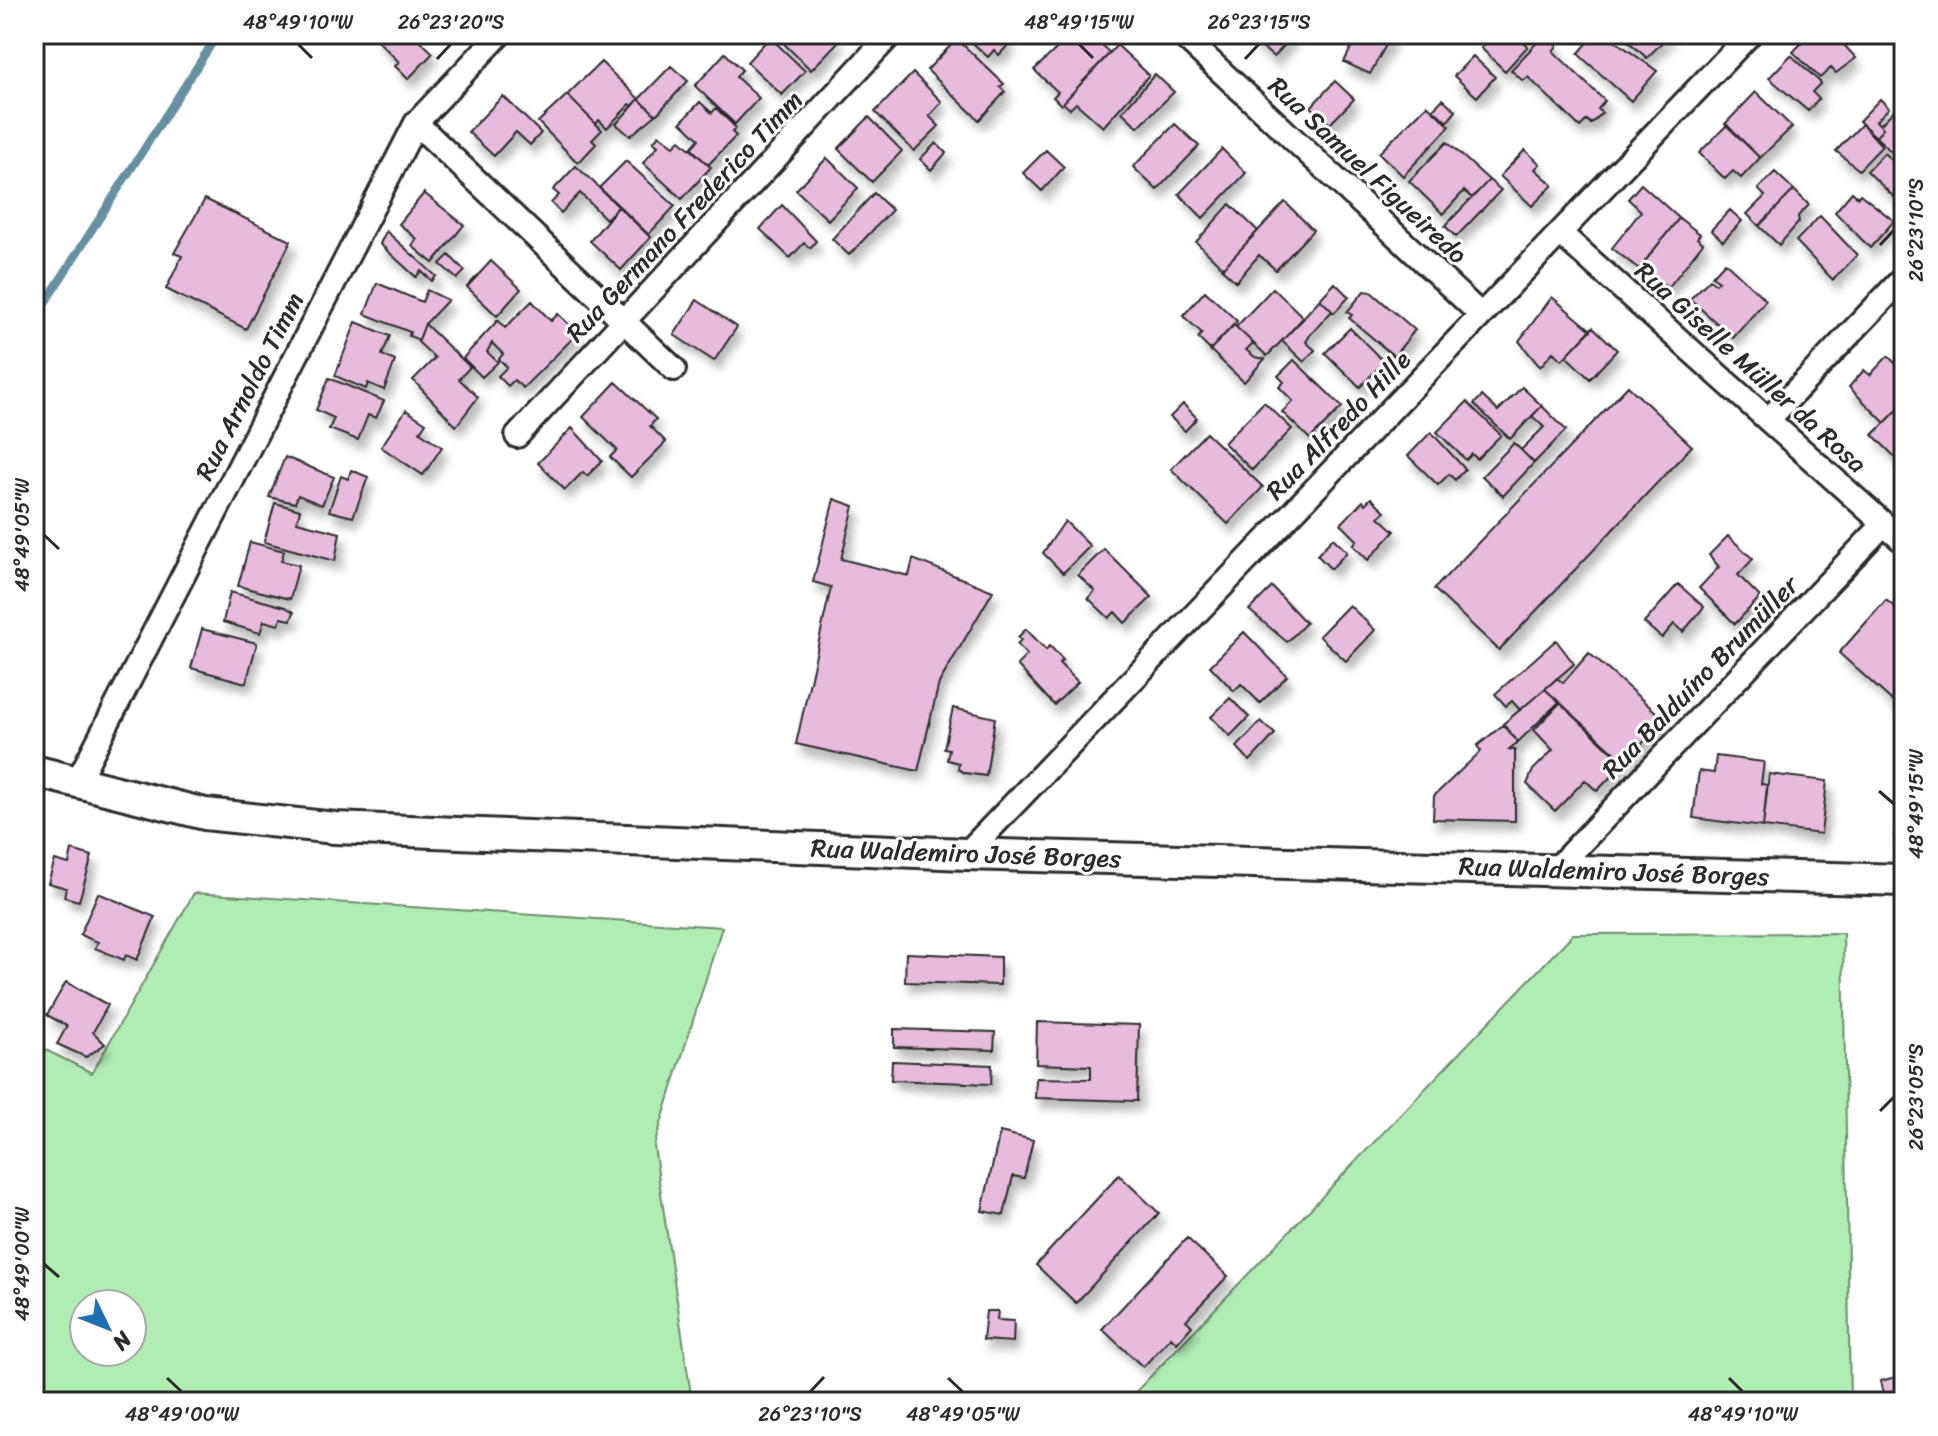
<svg xmlns="http://www.w3.org/2000/svg" width="1938" height="1436" viewBox="0 0 1938 1436" font-family="Sriracha,sans-serif">
<style>
.green{fill:#b0edb3;stroke:#6e8c6f;stroke-width:2;fill-rule:evenodd}
.lines{fill:none;stroke-linecap:round;stroke-linejoin:round}
.stream{stroke:#6690a1;stroke-width:8}
.building{fill:#e8badd;stroke:#2b2b2b;stroke-width:2;filter:url(#shadow)}
.street-casing{stroke:#2b2b2b;stroke-width:28}
.secondary-casing{stroke:#2b2b2b;stroke-width:36}
.street{stroke:#fff;stroke-width:22}
.secondary{stroke:#fff;stroke-width:30}
.ticks{fill:none;stroke:#2b2b2b;stroke-width:3}
.labels{text-anchor:middle;stroke-width:6;stroke-linejoin:round;paint-order:stroke}
.street-label{font-size:26px;fill:#2b2b2b;stroke:#fff}
.neatline{fill:none;stroke:#2b2b2b;stroke-width:3}
.ticks-label{font-size:20px;text-anchor:middle;fill:#2b2b2b}
</style>
<defs>
<filter id="shadow"><feDropShadow dx="5" dy="9" stdDeviation="4" flood-color="#0004"/></filter>
</defs>
<rect width="100%" height="100%" fill="#fff"/>
<filter id="ink" filterUnits="userSpaceOnUse"><feTurbulence type="fractalNoise" baseFrequency=".0125" numOctaves="2"/><feDisplacementMap in="SourceGraphic" scale="16" xChannelSelector="R" yChannelSelector="G"/><feConvolveMatrix kernelMatrix="1 2 1 2 8 2 1 2 1" color-interpolation-filters="sRGB"/></filter>
<g filter="url(#ink)">
<path class="green" d="M 194,893 L 722,927 L 654,1146 L 692,1402 L 34,1402 L 34,1044 L 92,1073 ZM 84,1304 L 132,1304 L 132,1352 L 84,1352 Z
M 1843,933 L 1850,1402 L 1126,1402 L 1573,934 Z"/>
<g class="lines">
<path class="stream" d="M 34,320 L 218,34"/>
</g>
<path class="building" d="M 379,34 L 413,34 L 433,53 L 408,79 L 395,66 L 399,62 L 375,38 Z
M 785,34 L 832,34 L 839,41 L 811,70 L 780,40 Z
M 963,34 L 1008,34 L 1004,38 L 1010,43 L 999,55 L 994,50 L 988,57 Z
M 1072,34 L 1089,34 L 1110,53 L 1061,105 L 1053,97 L 1058,92 L 1034,70 Z
M 1251,34 L 1294,34 L 1274,57 L 1249,37 Z
M 1354,34 L 1392,34 L 1370,74 L 1344,62 L 1354,42 L 1351,40 Z
M 1495,34 L 1525,34 L 1529,38 L 1524,42 L 1528,46 L 1505,71 L 1481,48 Z
M 1545,34 L 1557,46 L 1553,51 L 1605,101 L 1598,109 L 1602,113 L 1591,124 L 1587,120 L 1580,127 L 1528,77 L 1523,81 L 1511,70 Z
M 1595,34 L 1611,38 L 1657,71 L 1631,101 L 1578,54 Z
M 1620,34 L 1670,34 L 1647,58 Z
M 1810,34 L 1834,34 L 1856,58 L 1836,73 L 1831,68 L 1820,78 L 1793,52 Z
M 770,37 L 805,71 L 782,95 L 747,62 Z
M 957,39 L 1004,84 L 1000,87 L 1005,92 L 979,120 L 927,70 Z
M 1117,45 L 1149,75 L 1103,127 L 1076,103 L 1070,109 L 1063,103 Z
M 725,53 L 742,70 L 736,77 L 759,98 L 735,124 L 695,86 Z
M 1791,55 L 1821,83 L 1812,92 L 1819,99 L 1808,111 L 1769,78 Z
M 1473,56 L 1495,77 L 1477,97 L 1454,76 Z
M 601,62 L 639,99 L 633,106 L 630,104 L 607,128 L 599,120 L 596,124 L 567,95 Z
M 671,66 L 688,81 L 656,115 L 639,99 Z
M 913,73 L 942,102 L 929,116 L 939,126 L 914,151 L 875,112 Z
M 1155,74 L 1174,92 L 1138,127 L 1122,112 Z
M 1335,81 L 1354,99 L 1330,124 L 1311,107 Z
M 1756,92 L 1792,127 L 1760,158 L 1725,124 Z
M 567,95 L 602,130 L 592,140 L 596,144 L 578,163 L 538,122 Z
M 503,96 L 541,133 L 530,145 L 516,132 L 494,156 L 468,132 Z
M 639,99 L 656,115 L 630,136 L 616,124 Z
M 1443,99 L 1456,111 L 1447,122 L 1433,109 Z
M 1880,99 L 1889,108 L 1876,121 L 1883,128 L 1876,137 L 1859,121 Z
M 1903,101 L 1904,161 L 1903,163 L 1876,137 L 1883,128 L 1880,125 Z
M 700,102 L 712,113 L 716,108 L 736,128 L 732,132 L 736,136 L 708,165 L 691,148 L 699,139 L 681,122 Z
M 1427,105 L 1450,126 L 1403,176 L 1379,153 Z
M 869,117 L 902,151 L 872,182 L 838,149 Z
M 1175,124 L 1199,146 L 1157,190 L 1133,167 Z
M 1862,124 L 1882,146 L 1859,170 L 1836,151 Z
M 1727,125 L 1760,158 L 1741,178 L 1733,171 L 1725,179 L 1699,153 Z
M 659,135 L 674,146 L 680,140 L 711,167 L 682,199 L 643,163 L 658,146 L 653,142 Z
M 1447,142 L 1489,180 L 1472,198 L 1464,191 L 1443,214 L 1409,181 Z
M 936,143 L 946,153 L 931,170 L 920,159 Z
M 1222,149 L 1246,173 L 1203,218 L 1179,194 Z
M 1046,150 L 1064,167 L 1042,191 L 1023,173 Z
M 1525,150 L 1540,164 L 1535,169 L 1553,185 L 1532,206 L 1500,176 Z
M 1884,153 L 1904,172 L 1904,199 L 1900,203 L 1867,171 Z
M 827,158 L 858,188 L 828,220 L 796,190 Z
M 626,161 L 675,206 L 648,235 L 599,188 Z
M 576,166 L 619,206 L 606,219 L 580,193 L 561,213 L 551,203 L 559,195 L 553,190 Z
M 1775,172 L 1794,190 L 1759,226 L 1747,214 L 1765,196 L 1758,189 Z
M 1489,180 L 1501,190 L 1456,237 L 1445,226 Z
M 1641,184 L 1679,218 L 1639,269 L 1612,248 L 1641,211 L 1628,199 Z
M 1794,190 L 1809,205 L 1798,216 L 1799,222 L 1779,245 L 1759,226 Z
M 1852,192 L 1858,197 L 1860,194 L 1894,221 L 1870,248 L 1835,212 Z
M 424,193 L 464,225 L 433,263 L 412,246 L 417,239 L 399,224 Z
M 874,193 L 892,210 L 849,255 L 832,239 Z
M 205,199 L 291,241 L 246,329 L 166,289 L 182,256 L 174,253 Z
M 1285,202 L 1313,230 L 1276,270 L 1259,255 L 1236,282 L 1222,269 Z
M 1230,204 L 1258,231 L 1223,268 L 1196,242 Z
M 782,205 L 816,241 L 810,248 L 804,243 L 790,258 L 760,229 Z
M 619,206 L 651,237 L 621,270 L 590,241 Z
M 1730,210 L 1742,221 L 1723,241 L 1711,230 Z
M 1820,216 L 1857,255 L 1833,280 L 1796,241 Z
M 1679,218 L 1700,234 L 1697,238 L 1703,243 L 1668,288 L 1641,266 Z
M 386,231 L 436,276 L 432,281 L 421,271 L 416,277 L 380,244 Z
M 449,255 L 465,271 L 457,279 L 440,264 Z
M 491,261 L 521,289 L 497,316 L 467,287 Z
M 1725,262 L 1766,300 L 1733,338 L 1690,299 L 1710,279 L 1716,284 L 1719,281 L 1712,276 Z
M 377,283 L 422,302 L 427,290 L 448,300 L 425,324 L 419,340 L 409,336 L 410,332 L 365,314 Z
M 1335,283 L 1349,297 L 1334,313 L 1320,299 Z
M 1273,288 L 1304,318 L 1267,356 L 1236,327 Z
M 1205,291 L 1237,321 L 1210,350 L 1198,338 L 1202,333 L 1183,316 Z
M 1364,291 L 1371,292 L 1415,330 L 1394,356 L 1349,318 L 1352,315 L 1347,312 Z
M 1552,297 L 1591,330 L 1562,360 L 1553,352 L 1540,367 L 1519,341 Z
M 1320,299 L 1332,311 L 1310,335 L 1306,342 L 1315,350 L 1304,362 L 1282,341 Z
M 697,300 L 737,327 L 714,361 L 674,335 Z
M 532,301 L 551,321 L 558,314 L 578,333 L 523,388 L 514,380 L 508,386 L 498,376 L 507,367 L 499,359 L 503,354 L 492,343 L 487,352 L 498,362 L 482,377 L 463,358 L 498,320 L 505,328 Z
M 356,322 L 390,336 L 382,355 L 395,361 L 384,390 L 368,383 L 366,389 L 335,376 Z
M 425,324 L 470,367 L 459,379 L 478,397 L 456,426 L 413,380 L 435,358 L 418,342 Z
M 1234,325 L 1253,343 L 1246,350 L 1255,357 L 1265,359 L 1244,382 L 1210,350 Z
M 1593,327 L 1617,350 L 1590,379 L 1566,356 Z
M 1350,328 L 1384,362 L 1360,387 L 1325,353 Z
M 1888,356 L 1904,372 L 1904,403 L 1885,423 L 1849,387 L 1864,370 L 1870,375 Z
M 1294,360 L 1342,407 L 1310,439 L 1282,412 L 1293,401 L 1279,387 L 1284,382 L 1278,376 Z
M 329,378 L 384,401 L 376,418 L 368,415 L 358,440 L 329,429 L 334,418 L 316,410 Z
M 616,382 L 656,419 L 650,426 L 666,442 L 631,477 L 610,457 L 617,450 L 583,417 Z
M 1628,386 L 1692,446 L 1499,650 L 1434,589 Z
M 1522,387 L 1542,406 L 1510,439 L 1474,404 L 1482,396 L 1498,411 Z
M 1264,402 L 1292,429 L 1252,470 L 1224,443 Z
M 1467,402 L 1501,435 L 1477,459 L 1472,454 L 1466,460 L 1437,432 Z
M 1183,404 L 1197,418 L 1185,431 L 1170,417 Z
M 1542,406 L 1566,430 L 1534,463 L 1521,450 L 1544,427 L 1532,416 Z
M 1900,407 L 1904,410 L 1904,466 L 1873,435 Z
M 406,410 L 426,423 L 420,432 L 442,447 L 423,475 L 381,447 Z
M 572,428 L 602,461 L 587,476 L 583,472 L 565,490 L 538,463 Z
M 1431,432 L 1465,469 L 1455,480 L 1449,474 L 1438,485 L 1408,456 Z
M 1206,433 L 1263,487 L 1228,524 L 1171,469 Z
M 1514,443 L 1534,463 L 1503,496 L 1482,476 Z
M 285,457 L 334,477 L 322,505 L 298,495 L 295,503 L 269,497 Z
M 351,470 L 368,477 L 353,517 L 329,511 L 341,476 L 348,479 Z
M 1371,498 L 1385,511 L 1379,517 L 1395,531 L 1368,560 L 1353,545 L 1357,540 L 1341,524 L 1363,501 L 1365,504 Z
M 834,499 L 854,506 L 841,559 L 909,576 L 913,559 L 993,591 L 939,683 L 918,771 L 796,744 L 831,587 L 813,582 Z
M 275,503 L 300,510 L 297,522 L 340,533 L 335,561 L 264,542 Z
M 1065,521 L 1090,546 L 1063,573 L 1043,553 Z
M 1728,536 L 1753,559 L 1738,575 L 1760,597 L 1735,624 L 1699,588 L 1719,567 L 1709,555 Z
M 1333,538 L 1347,552 L 1331,569 L 1317,555 Z
M 250,542 L 284,551 L 281,561 L 299,565 L 290,599 L 238,586 Z
M 1104,549 L 1152,597 L 1125,623 L 1115,612 L 1109,618 L 1088,598 L 1095,591 L 1078,575 Z
M 1678,584 L 1704,607 L 1683,632 L 1674,624 L 1662,638 L 1644,623 Z
M 1272,587 L 1306,623 L 1287,642 L 1249,610 Z
M 230,592 L 285,607 L 294,612 L 291,620 L 281,618 L 279,625 L 264,621 L 260,633 L 223,622 Z
M 1886,600 L 1904,615 L 1904,700 L 1898,706 L 1839,653 Z
M 1349,605 L 1375,630 L 1346,661 L 1319,636 Z
M 202,629 L 257,643 L 246,683 L 191,668 Z
M 1026,629 L 1046,650 L 1050,646 L 1063,660 L 1059,663 L 1078,682 L 1054,705 L 1017,665 L 1027,655 L 1017,644 L 1021,640 L 1018,637 Z
M 1244,632 L 1287,676 L 1260,703 L 1241,684 L 1234,691 L 1210,666 Z
M 1556,640 L 1574,664 L 1520,710 L 1512,701 L 1506,706 L 1495,694 Z
M 1589,653 L 1665,720 L 1628,758 L 1625,755 L 1622,759 L 1545,689 L 1557,678 L 1563,683 Z
M 1545,689 L 1559,702 L 1518,742 L 1503,724 Z
M 1230,698 L 1249,717 L 1230,736 L 1211,717 Z
M 1560,703 L 1624,763 L 1597,791 L 1585,780 L 1555,811 L 1527,784 L 1533,770 L 1553,750 L 1534,730 Z
M 953,708 L 995,718 L 986,776 L 965,773 L 958,769 L 959,763 L 947,760 L 949,749 L 944,748 Z
M 1261,721 L 1275,734 L 1250,761 L 1237,747 Z
M 1503,725 L 1518,742 L 1508,750 L 1515,750 L 1515,821 L 1433,819 L 1434,796 L 1481,751 L 1477,746 Z
M 1716,756 L 1764,762 L 1761,784 L 1767,785 L 1763,827 L 1693,818 L 1699,771 L 1714,773 Z
M 1769,774 L 1827,781 L 1821,834 L 1763,827 Z
M 1904,798 L 1904,837 L 1894,836 Z
M 72,850 L 92,856 L 79,901 L 64,897 L 66,888 L 48,883 L 55,860 L 69,864 Z
M 98,893 L 155,917 L 137,960 L 126,955 L 124,960 L 95,948 L 98,942 L 80,935 Z
M 906,953 L 1000,957 L 1000,985 L 905,982 Z
M 66,982 L 108,1005 L 93,1032 L 105,1044 L 86,1057 L 57,1044 L 67,1026 L 47,1015 Z
M 1037,1022 L 1139,1025 L 1137,1101 L 1035,1098 L 1036,1078 L 1091,1079 L 1091,1066 L 1036,1064 Z
M 894,1029 L 995,1032 L 994,1050 L 894,1047 Z
M 892,1061 L 992,1065 L 991,1084 L 891,1080 Z
M 1000,1132 L 1033,1140 L 1024,1178 L 1013,1176 L 1004,1215 L 982,1211 Z
M 1119,1175 L 1159,1213 L 1076,1303 L 1036,1265 Z
M 1187,1238 L 1228,1276 L 1186,1320 L 1192,1326 L 1177,1343 L 1171,1337 L 1143,1367 L 1102,1329 Z
M 986,1311 L 998,1311 L 997,1320 L 1014,1321 L 1013,1342 L 983,1340 Z
M 1904,1375 L 1904,1402 L 1885,1402 L 1880,1381 Z"/>
<g class="lines">
<defs>
<path id="street" d="M 1181,34 L 1481,315
M 416,123 L 674,369
M 1560,233 L 1904,542
M 1768,420 L 1904,277
M 517,436 L 891,34
M 76,784 L 416,123 L 500,34
M 966,854 L 1750,34
M 1556,869 L 1884,524"/>
<path id="secondary" d="M 34,771 L 205,814 L 335,828 L 966,854 L 1904,880"/>
</defs>
<use href="#street" class="street-casing"/>
<use href="#secondary" class="secondary-casing"/>
<use href="#street" class="street"/>
<use href="#secondary" class="secondary"/>
</g>
</g>
<path class="ticks" d="M 298,44 L 312,58M 1079,44 L 1093,58M 437,59 L 451,44M 1245,59 L 1259,44M 1880,245 L 1894,230M 44,535 L 59,549M 1879,791 L 1894,804M 1880,1111 L 1894,1097M 44,1264 L 59,1277M 167,1378 L 182,1392M 948,1378 L 963,1392M 1729,1378 L 1743,1392M 810,1392 L 824,1377"/>
<g class="labels">
<g class="street-label">
<text transform="translate(1368 170) rotate(43)" y="9">Rua Samuel Figueiredo</text>
<text transform="translate(684 216) rotate(-47)" y="9">Rua Germano Frederico Timm</text>
<text transform="translate(1751 367) rotate(42)" y="9">Rua Giselle Müller da Rosa</text>
<text transform="translate(249 386) rotate(-63)" y="9">Rua Arnoldo Timm</text>
<text transform="translate(1338 425) rotate(-46)" y="9">Rua Alfredo Hille</text>
<text transform="translate(1700 677) rotate(-46)" y="9">Rua Balduíno Brumüller</text>
<text transform="translate(966 853) rotate(2)" y="9">Rua Waldemiro José Borges</text>
<text transform="translate(1614 871) rotate(2)" y="9">Rua Waldemiro José Borges</text>
</g>
</g>
<rect width="1938" height="1436" fill="none" stroke="#fff" stroke-width="88"/>
<g transform="translate(108 1328) rotate(133)"><circle r="38" fill="#ffffff" stroke="#aaaaaa" stroke-width="2"/>
<path d="M0-6L14 30L0 20L-14 30Z" fill="#1f6fb2"/>
<text y="-12" font-size="22" font-weight="bold" text-anchor="middle" fill="#2b2b2b">N</text>
</g>
<rect x="44" y="44" width="1850" height="1348" class="neatline"/>
<g class="ticks-label">
<text x="298" y="29">48°49'10"W</text>
<text x="451" y="29">26°23'20"S</text>
<text x="1079" y="29">48°49'15"W</text>
<text x="1259" y="29">26°23'15"S</text>
<text transform="translate(1916 230) rotate(-90)" y="7">26°23'10"S</text>
<text transform="translate(22 535) rotate(-90)" y="7">48°49'05"W</text>
<text transform="translate(1916 804) rotate(-90)" y="7">48°49'15"W</text>
<text transform="translate(1916 1097) rotate(-90)" y="7">26°23'05"S</text>
<text transform="translate(22 1264) rotate(-90)" y="7">48°49'00"W</text>
<text x="182" y="1421">48°49'00"W</text>
<text x="810" y="1421">26°23'10"S</text>
<text x="963" y="1421">48°49'05"W</text>
<text x="1743" y="1421">48°49'10"W</text>
</g>
</svg>
